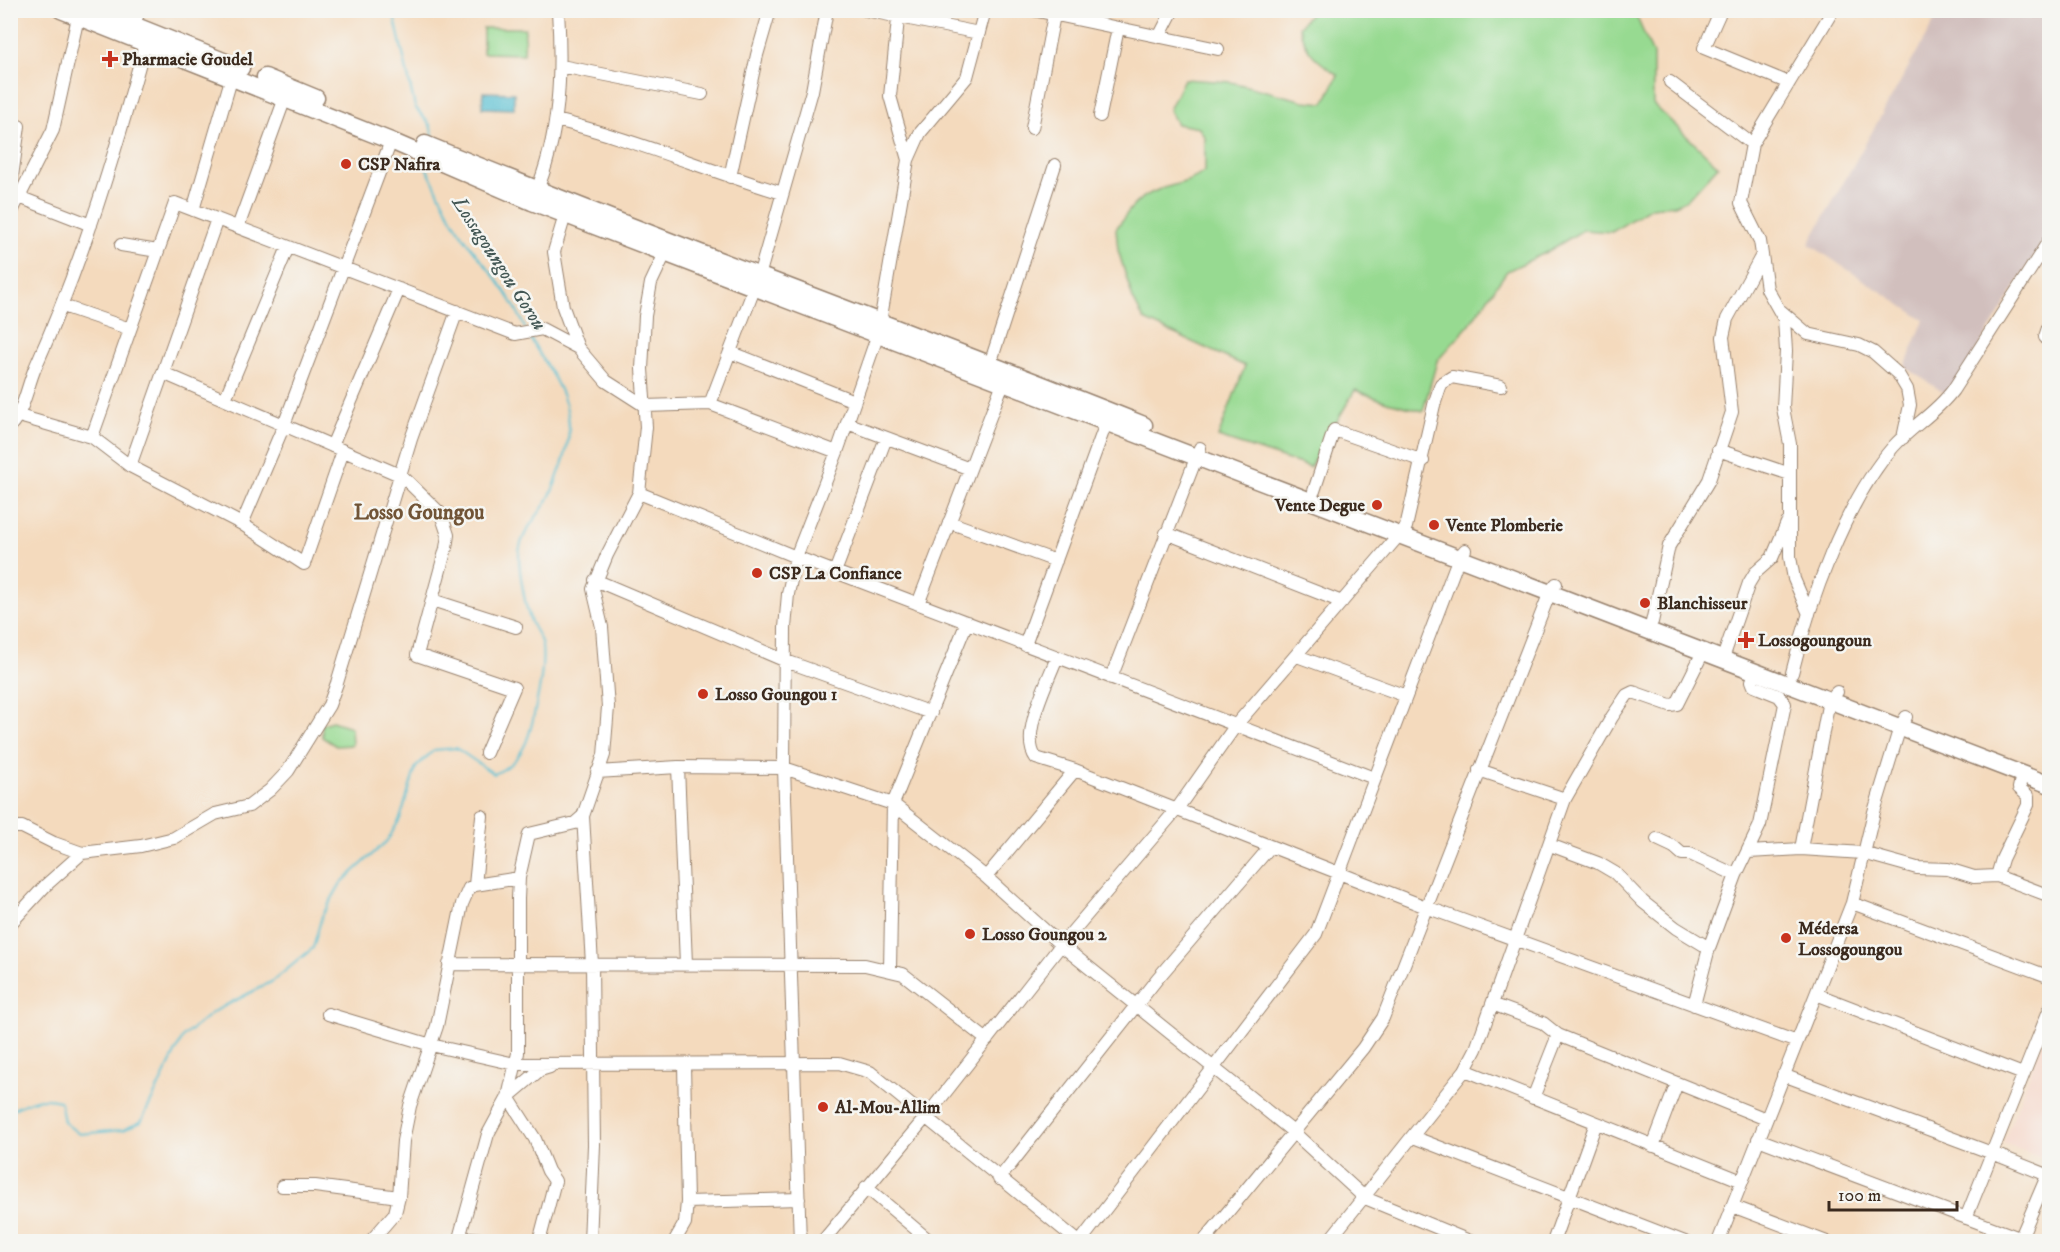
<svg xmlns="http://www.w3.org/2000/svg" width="2060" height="1252" viewBox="0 0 2060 1252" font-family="'IM FELL DW Pica',serif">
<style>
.built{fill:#f6d2c3}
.industrial{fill:#d1bfbd}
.green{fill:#97da91;stroke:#698258;stroke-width:1.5}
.water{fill:#56bfd2;stroke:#487478;stroke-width:1.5}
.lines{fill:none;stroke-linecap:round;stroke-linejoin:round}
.stream{stroke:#56bfd2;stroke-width:2}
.minor-casing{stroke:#98826e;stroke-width:14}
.major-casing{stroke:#98826e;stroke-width:19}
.minor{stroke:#fff;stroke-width:12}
.major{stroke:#fff;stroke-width:16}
.poi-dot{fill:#c8321e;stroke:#f6f6f2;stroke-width:2}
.labels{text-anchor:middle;stroke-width:5;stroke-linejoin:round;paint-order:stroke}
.poi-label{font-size:18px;font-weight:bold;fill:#3b2a1e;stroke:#f6f6f2;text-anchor:start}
.water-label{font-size:20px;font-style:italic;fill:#435754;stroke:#f6f6f2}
.quarter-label{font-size:21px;font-weight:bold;fill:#715436;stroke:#f6f6f2}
</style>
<rect width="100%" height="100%" fill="#f6f6f2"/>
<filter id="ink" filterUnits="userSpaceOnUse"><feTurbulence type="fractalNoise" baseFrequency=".0167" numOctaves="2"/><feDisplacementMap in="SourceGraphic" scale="12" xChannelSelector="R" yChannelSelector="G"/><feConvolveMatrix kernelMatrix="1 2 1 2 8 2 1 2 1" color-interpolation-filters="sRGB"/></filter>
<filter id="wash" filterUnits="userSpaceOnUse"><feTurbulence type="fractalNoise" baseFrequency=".008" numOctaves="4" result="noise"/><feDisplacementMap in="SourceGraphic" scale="24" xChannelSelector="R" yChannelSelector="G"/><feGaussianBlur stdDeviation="1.35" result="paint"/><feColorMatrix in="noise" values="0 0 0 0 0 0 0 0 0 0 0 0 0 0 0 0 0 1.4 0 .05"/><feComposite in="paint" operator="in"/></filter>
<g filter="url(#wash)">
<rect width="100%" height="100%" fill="#f4dabd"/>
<path class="built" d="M 2049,1025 L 2049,1161 L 2003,1143 Z"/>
<path class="industrial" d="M 1940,11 L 2049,11 L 2049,232 L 1949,396 L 1905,367 L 1924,320 L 1809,244 Z"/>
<path class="green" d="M 1312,11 L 1634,11 L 1653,54 L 1653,104 L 1718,166 L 1688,199 L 1675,205 L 1651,207 L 1612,232 L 1583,230 L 1545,253 L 1507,271 L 1469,325 L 1437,361 L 1423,411 L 1387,402 L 1355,390 L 1310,467 L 1218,437 L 1245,366 L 1144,320 L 1133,299 L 1118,250 L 1116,229 C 1124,218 1132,204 1144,197 C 1164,183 1186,187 1205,171 L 1205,138 L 1199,128 L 1177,124 L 1169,110 L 1184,79 L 1231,82 L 1304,101 L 1324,103 L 1338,75 C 1316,60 1307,54 1299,27 Z
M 483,28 L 525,28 L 524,54 L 483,53 Z
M 332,721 L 351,727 L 352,745 L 336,746 L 322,737 L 322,724 Z"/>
<path class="water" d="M 483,92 L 514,93 L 514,109 L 482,108 Z"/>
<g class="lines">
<path class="stream" d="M 393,10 L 415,107 L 430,125 L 434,139
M 425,165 C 438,190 450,220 468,243 C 489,271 512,295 525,328
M 10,1111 C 29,1101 39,1096 60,1101 L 64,1122 L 79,1134 L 123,1130 L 141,1122 L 183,1037 L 213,1012 L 273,981 L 313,948 L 322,916 L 341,883 L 387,841 L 400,819 L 416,767 L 434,750 L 456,748 L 494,774 C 526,761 531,732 537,700 C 541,682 544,665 542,646 C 541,638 534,630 531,622 C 525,606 519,571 519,555 C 519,536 536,518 546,503 C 553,492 557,478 562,465 C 582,408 556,384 529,336"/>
</g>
</g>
<g filter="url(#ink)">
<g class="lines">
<defs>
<path id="minor" d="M 865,10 L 979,33
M 899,10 L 890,96 L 908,160
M 1033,10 L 1218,49
M 1721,10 L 1704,48 L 1789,83
M 133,25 L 140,10
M 1159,37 L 1173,10
M 561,66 L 702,94
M 1670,82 L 1752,144
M 1100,116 L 1118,28
M 556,120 C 633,139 706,170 782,193
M 10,124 L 19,126 L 10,191
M 1032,128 L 1054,15
M 730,177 L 757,55 L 770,10
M 10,191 L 19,197 L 91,225
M 535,195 C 560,136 562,73 558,10
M 193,210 L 232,76
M 10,215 L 53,130 L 78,17
M 565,215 L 554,252 L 563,307 L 578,348 L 606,381 L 645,406 L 710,404 L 837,452
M 238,227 L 285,98
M 121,245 L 158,251
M 668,247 L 651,283 L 645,316 L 642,369 L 646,427 L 639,493 L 796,557 L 1374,778
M 63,306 L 130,329
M 1781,311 L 1808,334 L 1859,345 L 1873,352 L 1898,374 L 1907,389 L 1910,405 L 1903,438
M 2050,322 L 2045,337 L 2050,343
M 730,352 L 854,401
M 990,364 L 1055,165
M 163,373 L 402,476 L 441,514 L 448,535 L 446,548 L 417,655 L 514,688 L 486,753
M 225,399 L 288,247
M 710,404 L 759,276 L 812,91 L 827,10
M 19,416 L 92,437 L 130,466 L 242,524 L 304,564 L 343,451
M 847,423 L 970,469
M 10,426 C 24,411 27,387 35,368 C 82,263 115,155 145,44
M 92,437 L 175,203 L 515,334 L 542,329 L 578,348
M 332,446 L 399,289
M 1718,450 L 1790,474
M 130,466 L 217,219
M 1314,491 L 1334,430 L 1423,461
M 949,522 L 1056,561
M 242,524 L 284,425 L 391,141
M 1166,533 L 1342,602
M 835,572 L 886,438
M 595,580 L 786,661 L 931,713
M 432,600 L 516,627
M 918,604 L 1003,383
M 1809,614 L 1794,579 L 1790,557 L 1790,444 L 1783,408 L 1786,351 L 1784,319 L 1767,289 L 1760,241 L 1741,203 L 1752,144 L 1833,10
M 1652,622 L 1669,546 L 1709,480 L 1729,421 L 1732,412 L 1723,337 L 1727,319 L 1762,255
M 1025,645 L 1109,415
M 1297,656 L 1406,696
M 1057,657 C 1048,681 1019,736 1036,758 L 1075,770 L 1426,907 L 1797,1042
M 1723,658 L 1749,583 L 1755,573 L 1772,558 L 1787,523
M 1792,673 C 1809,603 1845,502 1893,447 C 1912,426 1936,413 1953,390 L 2050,239
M 1111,678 L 1200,448
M 678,767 L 686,964
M 1479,770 L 1565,799
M 597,772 L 678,767 L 784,768 L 893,804 L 986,877 L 1061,945 L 1292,1131 L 1365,1198 L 1472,1242
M 2022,774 L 2019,788 L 2028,796 L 2028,805 L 2002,859 L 1997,876 L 2050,896
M 10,827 L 22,827 L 54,843 L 82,853 L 141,846 L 174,838 L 215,814 L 249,806 L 270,790 L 288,771 L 329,705 L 337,683 L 411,439 L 457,311
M 1657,839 L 1674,847 L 1682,854 L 1690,854 L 1736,875
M 1550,845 L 1598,863 L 1615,873 L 1643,902 L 1676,928 L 1709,948
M 1801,849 L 1829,700 L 1837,692
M 1749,852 L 1801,849 L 1863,853 L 1917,868 L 1948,869 L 1974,877 L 1997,876
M 986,877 L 1075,770
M 475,885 L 482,816
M 1852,903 L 2050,977
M 10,924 L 46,885 L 82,853
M 449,964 L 865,965 L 903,974 L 987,1040
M 890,969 L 893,804 L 967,622
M 1816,994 L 2023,1074
M 1492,1004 L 1543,1023 L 1558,1035 L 1766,1119
M 1694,1005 L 1709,948 L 1736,875 L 1760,825 L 1785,704 L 1779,696 L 1754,686 L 1752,681 L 1756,671
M 328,1014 L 431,1045 L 515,1064 L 839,1063 L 870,1072 L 1079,1242
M 1465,1070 L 1742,1181
M 1783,1075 L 1992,1153 L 2050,1008
M 1533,1098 L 1558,1035
M 1413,1137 L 1685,1242
M 1758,1139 L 2030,1242
M 1653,1146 L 1677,1083
M 999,1179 L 1157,979 L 1270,847
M 282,1186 L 315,1186 L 399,1197
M 866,1187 L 931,1242
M 687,1202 L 799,1199
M 1732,1206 L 1827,1242
M 1966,1218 L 1992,1153 L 2050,1176
M 460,1237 L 511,1242
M 370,1242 L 395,1213 L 399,1197 L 403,1141 L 410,1106 L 437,1026 L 462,904 L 469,888 L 475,885 L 519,878
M 458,1242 L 488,1134 L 508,1097 L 518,1053 L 518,899 L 519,878 L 529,834 L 575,823 L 583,816
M 539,1242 L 555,1181 L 548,1171 L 535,1139 L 508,1097 L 540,1070 L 550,1067
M 590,1242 L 594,1145 L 592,964 L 583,816 L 604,755 L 608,707 L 602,627 L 593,589 L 607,555 L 639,493
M 674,1242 L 685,1223 L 687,1202 L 684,1065
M 800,1242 L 784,768 L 785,628 L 788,594 L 796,557 L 837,452 L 878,334 L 908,160 L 920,133 L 967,77 L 985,10
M 822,1242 L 926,1117 L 1061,945 L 1177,809 L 1236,725 L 1406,527 L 1434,405 L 1441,384 L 1452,377 L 1501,386
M 1080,1242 L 1316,934 L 1459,557 L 1465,550
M 1203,1242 L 1363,1048 L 1383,1018 L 1550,592 L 1556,584
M 1328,1242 L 1465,1070 L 1476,1049 L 1565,799 L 1612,717 L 1627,695 L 1633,692 L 1670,705 L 1677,704 L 1704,650
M 1553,1242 L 1596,1123
M 1718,1242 L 1852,903 L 1874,812 L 1900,727 L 1906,717
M 2019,1242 L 2047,1176"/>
<path id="major" d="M 61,10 L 391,141 L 532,202 L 2050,785
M 96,10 L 241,68
M 265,77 L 316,98
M 425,144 C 663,242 905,329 1144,425"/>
</defs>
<use href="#minor" class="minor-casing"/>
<use href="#major" class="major-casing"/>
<use href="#minor" class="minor"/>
<use href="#major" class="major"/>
</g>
</g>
<g class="poi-dot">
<path d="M107 50h6v6h6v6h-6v6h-6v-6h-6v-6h6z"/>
<circle cx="346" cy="164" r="6"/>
<circle cx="1377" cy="505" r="6"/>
<circle cx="1434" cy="525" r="6"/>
<circle cx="757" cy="573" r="6"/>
<circle cx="1645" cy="603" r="6"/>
<path d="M1743 631h6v6h6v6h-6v6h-6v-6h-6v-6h6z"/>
<circle cx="703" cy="694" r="6"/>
<circle cx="970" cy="934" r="6"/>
<circle cx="1786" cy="938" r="6"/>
<circle cx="823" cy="1107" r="6"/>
</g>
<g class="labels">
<g class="poi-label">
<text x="122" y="65">Pharmacie Goudel</text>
<text x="358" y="170">CSP Nafira</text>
<text x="1365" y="511" text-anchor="end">Vente Degue</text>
<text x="1446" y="531">Vente Plomberie</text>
<text x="769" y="579">CSP La Confiance</text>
<text x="1657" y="609">Blanchisseur</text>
<text x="1758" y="646">Lossogoungoun</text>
<text x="715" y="700">Losso Goungou 1</text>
<text x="1798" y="934">Médersa<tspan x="1798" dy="21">Lossogoungou</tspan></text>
<text x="982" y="940">Losso Goungou 2</text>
<text x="835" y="1113">Al-Mou-Allim</text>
</g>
<g class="water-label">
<text transform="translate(500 263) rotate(57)" y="7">Lossagoungou Gorou</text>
</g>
<g class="quarter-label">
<text x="419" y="519">Losso Goungou</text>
</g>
</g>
<rect width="2060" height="1252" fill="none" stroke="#f6f6f2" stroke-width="36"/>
<path d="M1829 1201v9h128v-9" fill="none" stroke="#3b2a1e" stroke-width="3"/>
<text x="1838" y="1201" font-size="18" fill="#3b2a1e" stroke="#f6f6f2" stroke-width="4.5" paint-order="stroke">100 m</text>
</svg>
